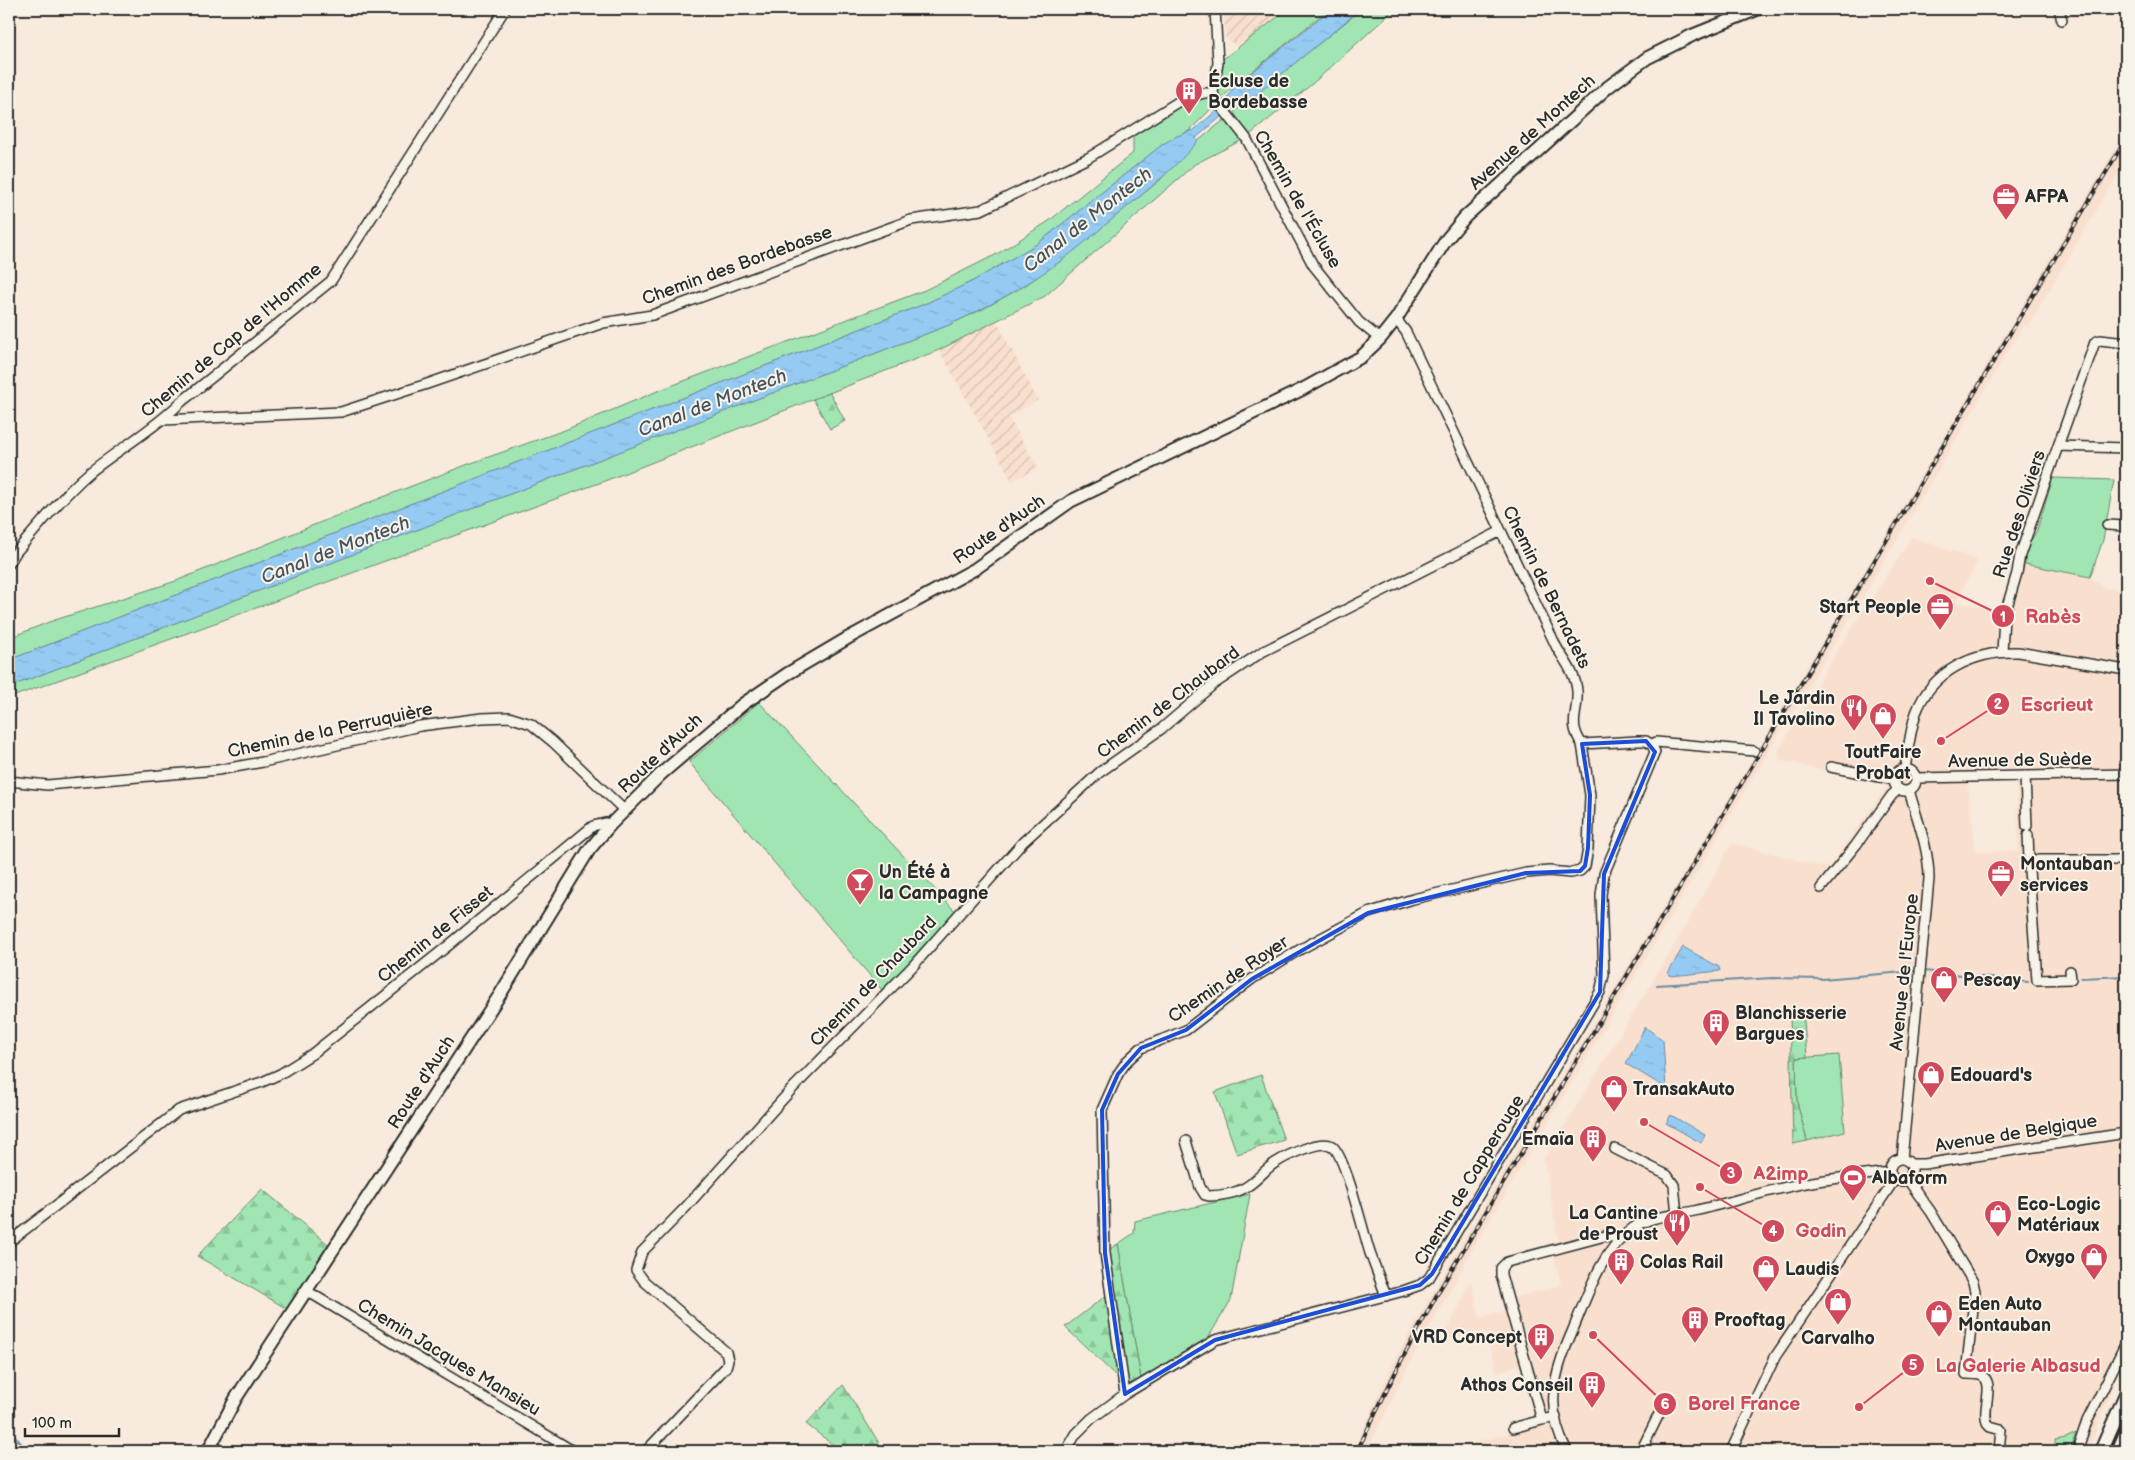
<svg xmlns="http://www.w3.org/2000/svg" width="2135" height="1460" viewBox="0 0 2135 1460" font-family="'Balsamiq Sans',sans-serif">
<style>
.built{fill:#f9e0ce;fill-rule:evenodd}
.industrial{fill:url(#industrial-furrows)}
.green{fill:#a1e6b2;stroke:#66886e}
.forest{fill:url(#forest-firs);stroke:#66886e}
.water{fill:url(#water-ripples);stroke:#6b8ba3}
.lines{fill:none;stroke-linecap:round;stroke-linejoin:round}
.stream{stroke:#6b8ba3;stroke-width:2}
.minor-casing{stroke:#2b2b2b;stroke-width:12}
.major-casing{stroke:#2b2b2b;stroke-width:15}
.highway-casing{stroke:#2b2b2b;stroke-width:16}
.minor{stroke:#f7f3e8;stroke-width:9}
.major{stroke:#f7f3e8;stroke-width:11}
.highway{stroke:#f7f3e8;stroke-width:12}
.rail-casing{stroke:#2b2b2b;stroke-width:4}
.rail{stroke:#f7f3e8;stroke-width:2;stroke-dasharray:5.5;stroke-linecap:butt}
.marked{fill:none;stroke:#1d4ed8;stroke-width:4;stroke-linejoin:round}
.labels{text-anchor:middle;stroke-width:4;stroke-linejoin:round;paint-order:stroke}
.poi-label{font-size:18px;font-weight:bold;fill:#2b2b2b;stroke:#f7f3e8;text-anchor:start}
.street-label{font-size:18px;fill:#2b2b2b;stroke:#f7f3e8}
.water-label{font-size:19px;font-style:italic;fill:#46535d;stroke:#f7f3e8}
.leader{fill:none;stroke:#d1495b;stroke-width:2}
.callout-dot{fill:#d1495b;stroke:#f7f3e8;stroke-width:2}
.mark-label{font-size:15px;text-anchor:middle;font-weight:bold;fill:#fff}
.callout-label{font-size:19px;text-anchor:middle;font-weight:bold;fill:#d1495b;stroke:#f7f3e8;stroke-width:4;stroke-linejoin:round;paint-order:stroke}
</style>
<defs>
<pattern id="industrial-furrows" width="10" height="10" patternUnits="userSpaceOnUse" patternTransform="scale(1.25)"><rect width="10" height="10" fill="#f9e0ce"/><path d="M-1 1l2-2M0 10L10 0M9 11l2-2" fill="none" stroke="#d6c0b1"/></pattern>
<pattern id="forest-firs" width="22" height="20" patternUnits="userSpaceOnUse" patternTransform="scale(1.25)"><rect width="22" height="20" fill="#a1e6b2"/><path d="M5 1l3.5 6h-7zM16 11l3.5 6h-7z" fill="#8bc599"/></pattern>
<pattern id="water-ripples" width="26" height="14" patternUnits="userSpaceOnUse" patternTransform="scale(1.25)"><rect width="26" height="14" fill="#95cbf3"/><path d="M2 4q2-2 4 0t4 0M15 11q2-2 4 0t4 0" fill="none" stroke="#81aed0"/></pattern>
</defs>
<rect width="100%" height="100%" fill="#f8eadc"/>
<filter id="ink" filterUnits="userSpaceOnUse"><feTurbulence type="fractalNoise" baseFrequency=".02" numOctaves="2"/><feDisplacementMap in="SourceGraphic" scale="10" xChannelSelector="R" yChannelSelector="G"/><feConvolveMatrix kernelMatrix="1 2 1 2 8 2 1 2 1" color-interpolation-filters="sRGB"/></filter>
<g filter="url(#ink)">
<path class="built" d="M 2067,9 L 2088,9 L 2088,15 L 2069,18 Z
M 2126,131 L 2126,160 L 2028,326 L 2024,324 L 1877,573 L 1767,754 L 1475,1245 L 1408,1366 L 1367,1451 L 1353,1451 L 1396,1358 L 1464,1238 L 1757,752 Z
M 1912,537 L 1978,560 L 1956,602 L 2010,612 L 2025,564 L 2090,577 L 2104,588 L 2126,589 L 2126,1359 L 2116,1378 L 2088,1451 L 1445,1451 L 1541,1424 L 1523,1364 L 1497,1372 L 1485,1331 L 1443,1340 L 1471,1281 L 1480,1317 L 1513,1309 L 1510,1299 L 1561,1285 L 1552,1248 L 1559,1245 L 1544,1159 L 1676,943 L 1732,843 L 1828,868 L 1888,786 L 1780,760 L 1779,750 L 1835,654 ZM 2016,779 L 2019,851 L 1976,852 L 1967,780 Z"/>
<path class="industrial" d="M 1223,9 L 1288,9 L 1240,46 L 1226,40 Z
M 996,320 L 1038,400 L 1009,417 L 1038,468 L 1012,481 L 939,350 Z"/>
<path class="green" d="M 1288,9 L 1329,9 L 1233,87 L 1189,131 L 1163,144 L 1037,244 L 973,281 L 927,303 L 9,660 L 9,638 L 49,622 L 176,581 L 373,501 L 466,465 L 565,430 L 660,390 L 925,290 L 997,254 L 1049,221 L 1133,153 L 1133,131 L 1181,100 L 1213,92 L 1218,63 Z
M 1362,9 L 1395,9 L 1312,84 L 1246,138 L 1195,164 L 1045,296 L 939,350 L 602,482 L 9,698 L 9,687 L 949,325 L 985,308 L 1024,286 L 1062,260 L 1160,180 L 1198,141 Z
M 2053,478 L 2114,480 L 2103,540 L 2090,577 L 2025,564 L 2025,551 L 2037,530 Z
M 759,702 L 955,911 L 883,991 L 689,762 Z
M 1839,1055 L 1845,1131 L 1807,1141 L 1797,1102 L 1796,1058 Z
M 1250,1194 L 1231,1300 L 1208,1338 L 1141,1379 L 1118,1244 L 1134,1233 L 1135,1221 Z
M 2076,1433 L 2070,1451 L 2055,1451 L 2055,1440 L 2066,1438 Z"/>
<path class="forest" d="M 830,393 L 845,421 L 830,429 L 813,399 Z
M 1803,1011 L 1807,1057 L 1796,1058 L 1797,1102 L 1807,1141 L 1793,1144 L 1790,1012 Z
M 1261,1075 L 1284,1140 L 1237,1154 L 1215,1092 Z
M 262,1189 L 328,1244 L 289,1310 L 197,1256 Z
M 1118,1244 L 1141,1379 L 1120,1392 L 1117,1377 L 1065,1327 L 1112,1291 L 1108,1250 Z
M 843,1385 L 884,1451 L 841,1451 L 806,1424 Z"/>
<path class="water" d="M 1331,9 L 1361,9 L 1245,104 L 1228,111 L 1196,138 L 1198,141 C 1175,168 1148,190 1122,211 C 1102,227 1083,245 1062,260 C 1027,286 989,306 949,325 L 9,687 L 9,660 L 927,303 L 973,281 L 1037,244 L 1163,144 L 1177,136 L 1194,130 L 1223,105 L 1234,87 Z
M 1683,947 L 1719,967 L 1720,971 L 1671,976 L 1668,973 Z
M 1645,1027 L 1663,1040 L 1666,1088 L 1626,1064 Z
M 1671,1115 L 1705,1135 L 1701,1143 L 1666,1123 Z"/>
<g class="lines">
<path class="stream" d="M 1924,971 L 2028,982
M 2081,978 L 2126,976
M 1657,985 L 1772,978 L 1822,979 L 1916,971
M 9,1429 L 27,1451"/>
<defs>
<path id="minor" d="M 1215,9 L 1218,63 L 1213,93 L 1216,100 L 1246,138 L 1313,265 L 1359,322 L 1380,339
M 2059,9 L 2062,20
M 1396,319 L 1406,332 L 1557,648 C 1565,661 1576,675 1577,691 C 1579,713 1567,722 1582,744 L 1638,741 L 1646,741 L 1652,745 L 1656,742 L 1754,751
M 163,420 L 341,412 L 427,384 L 603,323 L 652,315 L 911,220 L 981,210 L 1088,158 L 1181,100 L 1204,93 L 1213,93
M 2058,446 L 2095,342 L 2100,340 L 2126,343
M 2107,525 L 2126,526
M 9,564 L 16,552 C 40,525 62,496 89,473 C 119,449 153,430 180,403 L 331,281 L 505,9
M 2002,652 L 2004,617 L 2017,573 L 2020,555 L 2058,446 L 2126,448
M 1831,767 L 1894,780
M 1905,769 C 1908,751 1910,731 1916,713 C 1932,670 1975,651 2018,652 L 2126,670
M1894 780a11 11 0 1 1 22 0a11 11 0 1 1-22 0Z
M 2025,776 L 2027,826
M 1915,778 L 2126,774
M 9,781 L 47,785 L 218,770 L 263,762 L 420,726 L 482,718 L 509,717 L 531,724 L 553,742 L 624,810
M 2028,835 L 2029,860
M 2038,860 L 2126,860
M 2029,870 L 2037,980 L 2071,979 L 2070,971
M 1821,888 L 1856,845 L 1892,795 L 1899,789
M 1186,1141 L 1200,1187 L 1205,1195 L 1209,1196 C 1220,1196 1237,1193 1246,1187 C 1257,1181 1264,1170 1275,1163 C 1286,1156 1320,1139 1332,1146 C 1345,1154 1364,1235 1370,1253 C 1375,1267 1381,1282 1386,1296
M 1615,1149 L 1667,1175 L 1674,1185 L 1677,1214
M1890 1170a11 11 0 1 1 22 0a11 11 0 1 1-22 0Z
M 1902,1159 L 1929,879 C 1929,848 1917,819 1909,790
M 1911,1164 L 1924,1164 L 2126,1133
M 1908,1180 L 1931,1212 L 1973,1282 L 1975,1291 L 1966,1374 C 1971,1374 1978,1374 1982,1376 C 1997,1383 1978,1416 1990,1427 L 2001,1430 L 1999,1451
M 9,1242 L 179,1110 L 262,1082 L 280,1074 L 312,1054 L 449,945 L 593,826 L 605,823 L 611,824
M 307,1291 L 573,1451
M 1125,1394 L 1105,1253 L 1102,1110 L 1118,1074 L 1127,1061 L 1141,1048 L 1186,1030 L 1252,979 L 1299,950 L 1368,913 L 1413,899 L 1526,873 L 1549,871 L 1571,873 L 1580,871 L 1585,866 L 1588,848 L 1590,795 L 1582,744
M 1556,1417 L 1542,1420 L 1501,1275 L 1501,1268 L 1507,1262 L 1605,1236 L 1613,1237 L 1620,1240
M 1513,1428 L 1542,1420
M 646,1451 L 726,1367 L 728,1360 L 726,1352 L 644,1281 L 636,1270 L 642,1252 L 686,1207 L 792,1089 L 912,967 L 1023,842 L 1100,772 L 1161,729 L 1214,684 L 1262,652 L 1501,531
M 1066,1451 L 1076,1434 L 1091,1419 L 1125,1394 L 1215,1340 L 1400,1292 L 1420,1285 L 1429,1278 L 1600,992 L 1604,975 L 1601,895 L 1604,874 L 1655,752 L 1652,745
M 1567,1451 C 1544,1409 1554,1373 1572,1332 C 1587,1297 1600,1252 1633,1228 C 1651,1215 1673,1216 1694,1211 C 1728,1203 1762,1192 1796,1185 C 1827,1178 1859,1176 1890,1172
M 1641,1451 L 1660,1412
M 1731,1451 L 1775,1357 L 1895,1179
M 2077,1451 L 2087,1421 L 2126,1343"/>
<path id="major" d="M 208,1451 L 236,1398 L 501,993 L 589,850 L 611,824 L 661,774 L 743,704 L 787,674 L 848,638 L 975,569 L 1071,501 L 1303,389 L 1361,357 L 1380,339 L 1396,319 L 1446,240 L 1465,217 L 1608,87 L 1647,58 L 1693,35 L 1758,9"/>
<path id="highway" d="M 2101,1451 L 2126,1394
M 2118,1451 L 2126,1433"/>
</defs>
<use href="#minor" class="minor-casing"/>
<use href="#major" class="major-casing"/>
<use href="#highway" class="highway-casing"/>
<use href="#minor" class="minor"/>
<use href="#major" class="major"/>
<use href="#highway" class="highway"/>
<defs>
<path id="rail" d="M 1357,1451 L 1401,1361 L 1440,1289 L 2126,139"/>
</defs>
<use href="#rail" class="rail-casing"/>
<use href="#rail" class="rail"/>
</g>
</g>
<path class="marked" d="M 1646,741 L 1655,752 L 1604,874 L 1600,992 L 1432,1274 L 1420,1285 L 1215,1340 L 1125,1394 L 1105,1253 L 1102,1110 L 1118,1074 L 1141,1048 L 1186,1030 L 1252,979 L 1368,913 L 1526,873 L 1580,871 L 1585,866 L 1588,848 L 1590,795 L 1582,744 Z"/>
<defs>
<symbol id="building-pin" viewBox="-11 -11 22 30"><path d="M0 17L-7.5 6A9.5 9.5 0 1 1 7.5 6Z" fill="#d1495b" stroke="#f7f3e8"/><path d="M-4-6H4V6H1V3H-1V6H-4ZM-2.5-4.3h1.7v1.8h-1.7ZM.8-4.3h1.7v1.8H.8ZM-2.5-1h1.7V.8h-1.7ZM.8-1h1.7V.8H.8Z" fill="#fff"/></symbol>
<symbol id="office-pin" viewBox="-11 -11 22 30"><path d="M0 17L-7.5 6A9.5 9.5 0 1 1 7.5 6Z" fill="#d1495b" stroke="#f7f3e8"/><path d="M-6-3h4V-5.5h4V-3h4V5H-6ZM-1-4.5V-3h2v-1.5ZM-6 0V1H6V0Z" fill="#fff"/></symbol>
<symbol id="restaurant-pin" viewBox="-11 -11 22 30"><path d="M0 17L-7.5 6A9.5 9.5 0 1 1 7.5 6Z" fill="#d1495b" stroke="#f7f3e8"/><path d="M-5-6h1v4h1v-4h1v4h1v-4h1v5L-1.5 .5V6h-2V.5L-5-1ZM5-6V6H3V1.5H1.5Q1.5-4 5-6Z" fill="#fff"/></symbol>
<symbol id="shop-pin" viewBox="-11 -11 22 30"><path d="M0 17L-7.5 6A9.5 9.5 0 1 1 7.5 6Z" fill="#d1495b" stroke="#f7f3e8"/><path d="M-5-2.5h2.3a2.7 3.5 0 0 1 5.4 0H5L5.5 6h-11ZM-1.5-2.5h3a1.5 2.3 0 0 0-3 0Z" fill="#fff"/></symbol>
<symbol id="bar-pin" viewBox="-11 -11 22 30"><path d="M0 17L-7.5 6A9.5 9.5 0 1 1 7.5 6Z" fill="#d1495b" stroke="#f7f3e8"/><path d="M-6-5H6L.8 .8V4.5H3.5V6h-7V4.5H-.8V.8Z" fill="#fff"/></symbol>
<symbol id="stadium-pin" viewBox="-11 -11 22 30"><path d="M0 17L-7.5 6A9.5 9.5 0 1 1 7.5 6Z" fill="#d1495b" stroke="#f7f3e8"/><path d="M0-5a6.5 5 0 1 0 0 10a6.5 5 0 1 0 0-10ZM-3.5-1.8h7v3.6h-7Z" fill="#fff"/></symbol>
</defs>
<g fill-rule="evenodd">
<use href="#building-pin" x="1173" y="75" width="32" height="43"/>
<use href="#office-pin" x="1990" y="181" width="32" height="43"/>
<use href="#office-pin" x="1924" y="591" width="32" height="43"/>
<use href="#restaurant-pin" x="1838" y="692" width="32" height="43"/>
<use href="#shop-pin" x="1867" y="700" width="32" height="43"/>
<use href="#office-pin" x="1985" y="858" width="32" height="43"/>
<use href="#bar-pin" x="844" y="866" width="32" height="43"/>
<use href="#shop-pin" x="1928" y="964" width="32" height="43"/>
<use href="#building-pin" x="1700" y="1007" width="32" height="43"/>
<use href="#shop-pin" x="1915" y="1059" width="32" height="43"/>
<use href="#shop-pin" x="1598" y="1073" width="32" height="43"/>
<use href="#building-pin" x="1577" y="1123" width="32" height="43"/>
<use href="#stadium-pin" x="1837" y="1162" width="32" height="43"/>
<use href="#shop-pin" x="1982" y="1198" width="32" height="43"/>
<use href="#restaurant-pin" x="1661" y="1207" width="32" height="43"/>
<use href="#shop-pin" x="2078" y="1241" width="32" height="43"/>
<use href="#building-pin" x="1605" y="1246" width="32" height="43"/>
<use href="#shop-pin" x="1750" y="1253" width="32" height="43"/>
<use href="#shop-pin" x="1822" y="1286" width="32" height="43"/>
<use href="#shop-pin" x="1923" y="1298" width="32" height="43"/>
<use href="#building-pin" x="1679" y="1304" width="32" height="43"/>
<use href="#building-pin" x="1525" y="1321" width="32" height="43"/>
<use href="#building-pin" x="1576" y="1369" width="32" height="43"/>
</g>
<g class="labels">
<g class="poi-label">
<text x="1208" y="87">Écluse de<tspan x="1208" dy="21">Bordebasse</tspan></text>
<text x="2025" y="203">AFPA</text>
<text x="1921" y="613" text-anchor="end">Start People</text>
<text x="1835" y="704" text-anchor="end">Le Jardin<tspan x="1835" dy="21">Il Tavolino</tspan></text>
<text x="1883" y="758" text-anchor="middle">ToutFaire<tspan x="1883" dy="21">Probat</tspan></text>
<text x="2020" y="870">Montauban<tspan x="2020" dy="21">services</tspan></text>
<text x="879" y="878">Un Été à<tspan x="879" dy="21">la Campagne</tspan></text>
<text x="1963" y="986">Pescay</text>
<text x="1735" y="1019">Blanchisserie<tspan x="1735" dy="21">Bargues</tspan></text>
<text x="1950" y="1081">Edouard's</text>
<text x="1633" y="1095">TransakAuto</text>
<text x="1574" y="1145" text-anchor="end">Emaïa</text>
<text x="1872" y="1184">Albaform</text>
<text x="2017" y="1210">Eco-Logic<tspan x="2017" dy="21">Matériaux</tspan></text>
<text x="1658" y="1219" text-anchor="end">La Cantine<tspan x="1658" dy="21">de Proust</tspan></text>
<text x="2075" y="1263" text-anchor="end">Oxygo</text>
<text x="1640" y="1268">Colas Rail</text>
<text x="1785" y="1275">Laudis</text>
<text x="1958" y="1310">Eden Auto<tspan x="1958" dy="21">Montauban</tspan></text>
<text x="1714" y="1326">Prooftag</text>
<text x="1522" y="1343" text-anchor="end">VRD Concept</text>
<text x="1838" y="1344" text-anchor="middle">Carvalho</text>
<text x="1573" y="1391" text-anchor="end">Athos Conseil</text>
</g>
<g class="street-label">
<text transform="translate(1532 132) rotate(-42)" y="6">Avenue de Montech</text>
<text transform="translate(1298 199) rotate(60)" y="6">Chemin de l'Écluse</text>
<text transform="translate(737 265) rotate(-20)" y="6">Chemin des Bordebasse</text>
<text transform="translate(231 340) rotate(-40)" y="6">Chemin de Cap de l'Homme</text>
<text transform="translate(2019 514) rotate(-72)" y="6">Rue des Oliviers</text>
<text transform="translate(999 529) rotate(-35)" y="6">Route d'Auch</text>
<text transform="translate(1547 587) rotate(64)" y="6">Chemin de Bernadets</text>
<text transform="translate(1168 702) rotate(-37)" y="6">Chemin de Chaubard</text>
<text transform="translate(330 730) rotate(-12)" y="6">Chemin de la Perruquière</text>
<text transform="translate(660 753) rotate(-43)" y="6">Route d'Auch</text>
<text transform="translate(2020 760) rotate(-1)" y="6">Avenue de Suède</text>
<text transform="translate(435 934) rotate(-39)" y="6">Chemin de Fisset</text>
<text transform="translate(1904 972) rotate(-84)" y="6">Avenue de l'Europe</text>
<text transform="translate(1228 979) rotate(-34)" y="6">Chemin de Royer</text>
<text transform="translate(873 981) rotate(-46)" y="6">Chemin de Chaubard</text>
<text transform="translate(421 1082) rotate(-57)" y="6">Route d'Auch</text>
<text transform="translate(2016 1133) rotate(-9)" y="6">Avenue de Belgique</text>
<text transform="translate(1469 1180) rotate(-59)" y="6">Chemin de Capperouge</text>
<text transform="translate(449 1357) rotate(31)" y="6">Chemin Jacques Mansieu</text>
</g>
<g class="water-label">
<text transform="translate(1087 219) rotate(-38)" y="7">Canal de Montech</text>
<text transform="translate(712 402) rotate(-21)" y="7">Canal de Montech</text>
<text transform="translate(335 549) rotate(-21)" y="7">Canal de Montech</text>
</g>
</g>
<path class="leader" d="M1930 581L2003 616M1941 741L1998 704M1644 1122L1731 1173M1700 1187L1773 1231M1859 1407L1913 1365M1593 1335L1665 1404"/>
<g class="callout-dot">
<circle cx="1930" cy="581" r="5"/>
<circle cx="1941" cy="741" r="5"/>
<circle cx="1644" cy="1122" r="5"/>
<circle cx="1700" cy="1187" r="5"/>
<circle cx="1859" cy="1407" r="5"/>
<circle cx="1593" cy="1335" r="5"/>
<circle cx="2003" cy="616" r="12"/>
<circle cx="1998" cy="704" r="12"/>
<circle cx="1731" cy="1173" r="12"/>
<circle cx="1773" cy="1231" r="12"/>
<circle cx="1913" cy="1365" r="12"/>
<circle cx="1665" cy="1404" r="12"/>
</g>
<g class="mark-label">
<text x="2003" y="622">1</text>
<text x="1998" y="709">2</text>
<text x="1731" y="1178">3</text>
<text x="1773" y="1236">4</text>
<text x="1913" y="1370">5</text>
<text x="1665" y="1409">6</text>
</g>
<g class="callout-label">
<text x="2053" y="623">Rabès</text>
<text x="2057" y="711">Escrieut</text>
<text x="1781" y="1180">A2imp</text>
<text x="1821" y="1237">Godin</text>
<text x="2018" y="1372">La Galerie Albasud</text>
<text x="1744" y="1410">Borel France</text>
</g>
<rect width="2135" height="1460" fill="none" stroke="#f7f3e8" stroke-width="30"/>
<rect x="15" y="15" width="2105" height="1430" fill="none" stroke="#2b2b2b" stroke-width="2" filter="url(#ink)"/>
<path d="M25 1428v8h94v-8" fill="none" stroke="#2b2b2b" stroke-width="2.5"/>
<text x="32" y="1428" font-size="15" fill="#2b2b2b" stroke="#f7f3e8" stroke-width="4" paint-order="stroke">100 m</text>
</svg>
